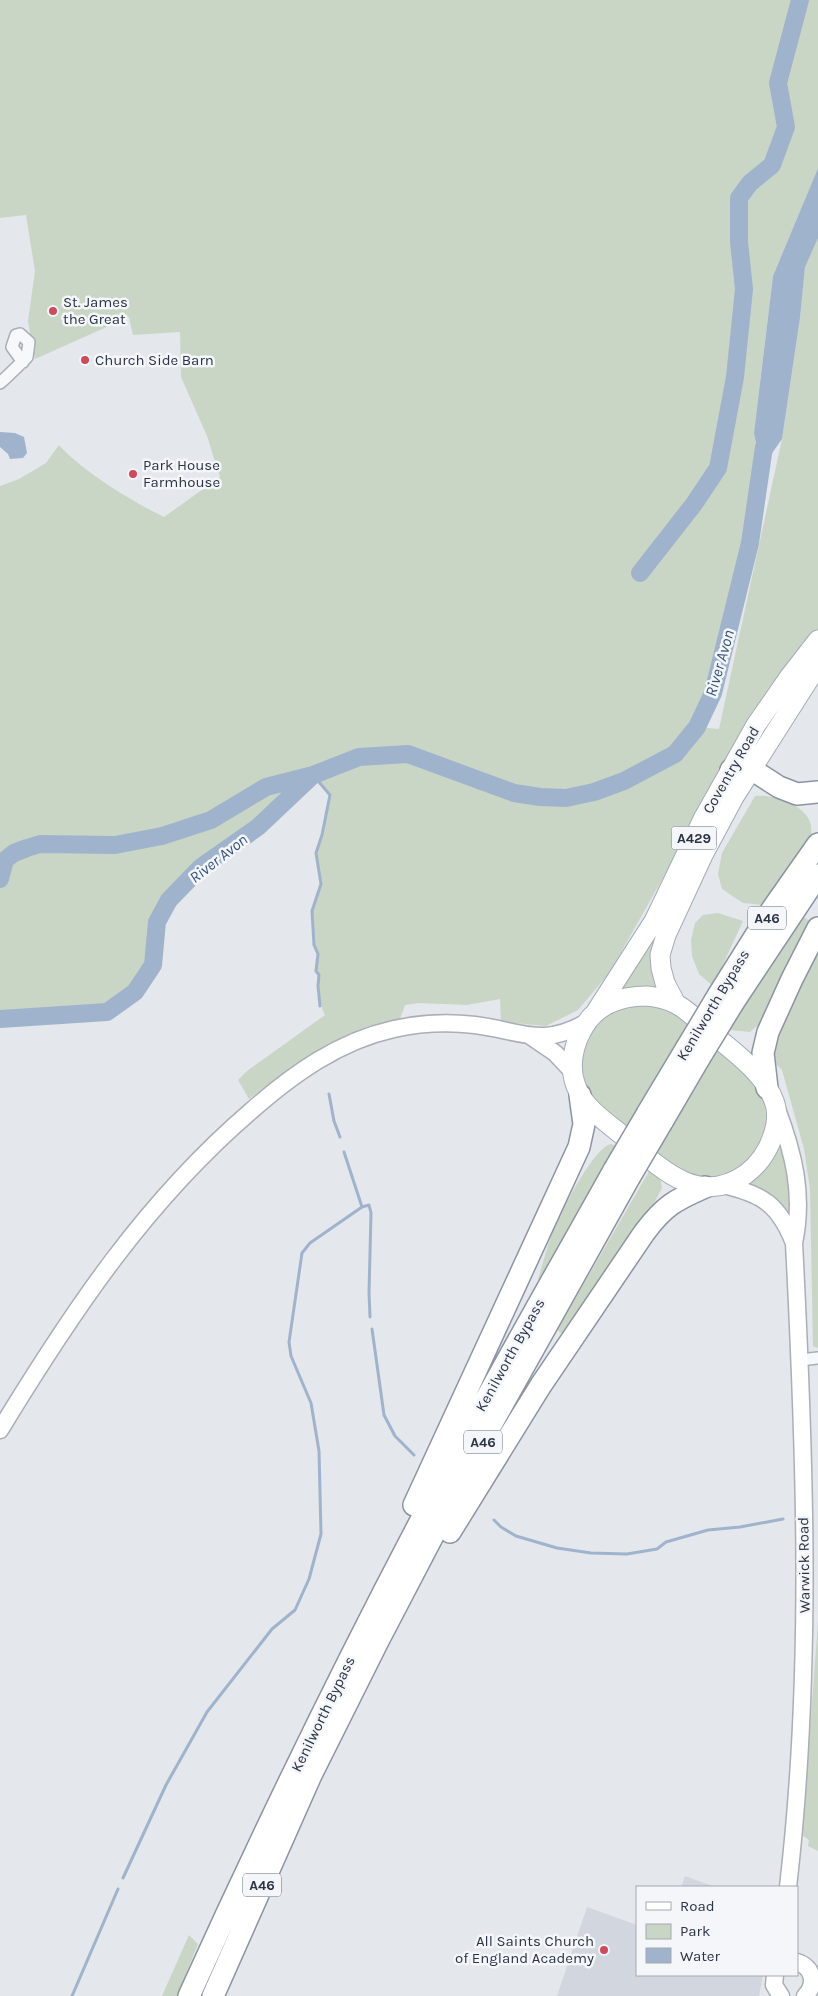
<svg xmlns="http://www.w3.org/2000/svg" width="818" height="1996" viewBox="0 0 818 1996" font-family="Karla,sans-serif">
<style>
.built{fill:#d2d6de}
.green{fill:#c9d6c5}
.water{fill:#9fb4cc}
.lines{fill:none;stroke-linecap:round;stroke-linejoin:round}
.stream{stroke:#9fb4cc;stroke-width:3}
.river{stroke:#9fb4cc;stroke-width:18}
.street-casing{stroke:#a9aeb7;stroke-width:14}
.secondary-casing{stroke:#a9aeb7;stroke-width:19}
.primary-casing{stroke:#a3abb8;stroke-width:21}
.highway-casing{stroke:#8b94a3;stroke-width:24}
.street{stroke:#f7f8fa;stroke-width:11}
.secondary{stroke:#fff;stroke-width:16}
.primary{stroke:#fff;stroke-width:19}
.highway{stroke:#fff;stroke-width:21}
.highway-bridge-casing{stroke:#8b94a3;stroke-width:24;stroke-linecap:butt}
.highway-bridge{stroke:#fff;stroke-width:21}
.poi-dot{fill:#d1495b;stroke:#f4f6f9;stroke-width:2}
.labels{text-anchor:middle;stroke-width:5;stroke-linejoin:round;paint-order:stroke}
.shield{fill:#f4f6f9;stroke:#676e7b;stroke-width:1}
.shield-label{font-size:14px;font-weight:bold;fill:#2b3445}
.poi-label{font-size:15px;fill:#2b3445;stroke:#f4f6f9;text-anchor:start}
.street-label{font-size:15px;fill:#2b3445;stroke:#f4f6f9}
.water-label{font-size:16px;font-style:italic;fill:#34527a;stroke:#f4f6f9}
</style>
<rect width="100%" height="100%" fill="#e4e7ec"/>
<path class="built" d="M 685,1876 L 715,1887 L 681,1887 Z
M 587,1907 L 637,1925 L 637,1975 L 763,1975 L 759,1996 L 557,1996 Z"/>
<path class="green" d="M 0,0 L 793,0 L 795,13 L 805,0 L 818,0 L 818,168 L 773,276 L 754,433 L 761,469 L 750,543 L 713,693 L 697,727 L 719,729 L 782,439 L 800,318 L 805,266 L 818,238 L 818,629 L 750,723 L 610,972 L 578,1010 L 546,1026 L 501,1022 L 500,999 L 467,1005 L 418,1003 L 405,1005 L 400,1019 L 366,1027 L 309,1055 L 249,1099 L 238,1080 L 247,1071 L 325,1015 C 318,1002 319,989 319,975 L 316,971 L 318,954 L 314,945 L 312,911 L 321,884 L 316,853 L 322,835 L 330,795 L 313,775 L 258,827 L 201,867 L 169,900 L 157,922 L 153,965 L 135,992 L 107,1012 L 0,1019 L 0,486 L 19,479 L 46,463 L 59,445 C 82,471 133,502 164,517 L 220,477 L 207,436 L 181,377 L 180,332 L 133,335 L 129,317 L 35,359 L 28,321 L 35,271 L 26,215 L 0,218 Z
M 755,796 C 772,794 803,803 810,822 C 812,826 811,833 811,838 L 762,905 L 743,903 L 722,889 L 718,874 L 722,853 Z
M 718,913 L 743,921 L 713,986 L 699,974 L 692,956 L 691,940 L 695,923 L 703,915 Z
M 804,917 L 814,925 L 764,1020 L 750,1032 L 730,1030 L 740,1006 L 749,1000 Z
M 668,919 L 664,993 L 613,995 L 620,983 Z
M 818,940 L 818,1347 L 817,1348 L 813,1346 L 810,1189 L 804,1149 L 782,1070 L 771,1059 L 776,1031 Z
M 641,1001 L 676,1012 L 747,1073 L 764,1100 L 767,1123 L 765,1135 L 747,1165 L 714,1180 L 686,1178 L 596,1109 L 580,1079 L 583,1040 L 606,1012 Z
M 780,1136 L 788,1174 L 793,1221 L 743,1185 Z
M 611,1144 L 620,1147 L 543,1284 L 538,1279 C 543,1264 546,1249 552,1234 C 558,1216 594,1147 611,1144 Z
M 651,1168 L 660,1177 L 662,1188 L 652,1207 L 594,1294 L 564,1335 L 557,1330 Z
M 818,1622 L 818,1851 L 808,1846 L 809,1840 L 802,1835 Z
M 189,1935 L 198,1944 L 177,1996 L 162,1996 Z"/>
<path class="water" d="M 818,168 L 818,238 L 805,267 L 800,318 L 782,439 L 761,469 L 754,433 L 773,276 Z
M 0,432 L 15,433 L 24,437 L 27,453 L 23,458 L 10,459 L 8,454 L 0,447 Z"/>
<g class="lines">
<path class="stream" d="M 313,775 L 330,795 L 322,835 L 316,853 L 321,884 L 312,911 L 314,945 L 318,954 L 316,971 L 319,975 L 318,986 L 320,1006
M 329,1094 L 334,1121 L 340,1137
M 344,1152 L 362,1207 L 369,1205 L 371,1213 L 369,1293 L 370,1317
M 372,1329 L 384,1415 L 395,1436 L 414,1455
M 494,1520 L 501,1527 L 516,1536 L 557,1548 L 591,1553 L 627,1554 L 657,1549 L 666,1542 L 708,1530 L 740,1527 L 783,1519
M 123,1878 L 166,1785 L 207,1712 L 272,1629 L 295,1610 L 309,1579 L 321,1534 L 319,1451 L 311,1403 L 291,1356 L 289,1342 L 302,1253 L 310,1243 L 362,1207
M 72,1996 L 118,1889"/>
<path class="river" d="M 640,573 L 694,504 L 718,468 L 735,377 L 744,289 L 739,242 L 739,198 L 750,183 L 772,165 L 786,127 L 778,83 L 800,0
M 0,879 L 5,860 L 14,853 L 27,848 L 40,844 L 115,845 L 162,836 L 211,820 L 266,787 L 313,775 L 359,757 L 408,754 L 514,793 L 540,797 L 566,798 L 594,792 L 624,781 L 675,754 L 697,727 L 713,693 L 750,543 L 764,447
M 0,1019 L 107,1012 L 135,992 L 153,965 L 157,922 L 169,900 L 201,867 L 258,827 L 313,775"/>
<defs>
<path id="street" d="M 0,383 C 9,375 18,366 27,357 L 29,342 L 20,334 L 16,335 L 12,347 L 23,362
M 800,1360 L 818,1358"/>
<path id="secondary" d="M 530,1036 L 555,1053 L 572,1071
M 777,1109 C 794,1154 804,1195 794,1243 C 805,1457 813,1673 788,1887
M 723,1185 C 763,1194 779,1205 794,1243
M 0,1430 C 72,1312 145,1202 251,1111 C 293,1074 339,1041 394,1029 C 421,1023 448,1022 475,1025 C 522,1031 542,1048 587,1022
M 797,1962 C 813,1967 817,1984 805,1996
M 775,1975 L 774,1985 L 781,1996"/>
<path id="primary" d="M 647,996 C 657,997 667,999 676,1004 C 688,1010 698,1021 708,1030 C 731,1050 764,1072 774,1101 C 777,1108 777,1116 776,1124 C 772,1144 762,1162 746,1174 C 697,1209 657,1165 622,1135 C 605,1121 583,1107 576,1086 C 568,1066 574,1042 585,1025 C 599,1003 622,996 647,996 Z
M 676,1004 L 665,983 L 661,968 L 660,955 L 666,935 L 703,855 L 734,797 L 818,665
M 597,1010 L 654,921 L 703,819 L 756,725 L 790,676 L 818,640"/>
<path id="highway" d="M 731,770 L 745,767 L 751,769 L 779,787 L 797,794 L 818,792
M 719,994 L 773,908 L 818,844
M 733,1003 L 818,875
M 767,1088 L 763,1053 L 768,1032 L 792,979 L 818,928
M 647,1114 L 686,1049
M 662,1122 L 700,1057
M 414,1505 L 579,1147 L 584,1124 L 580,1095
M 450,1532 L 541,1385 L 644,1233 C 664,1206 675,1200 705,1187
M 189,1996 C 271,1815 359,1635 453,1460 C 505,1362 560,1267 614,1170
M 213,1996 L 311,1775 L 378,1641 L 487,1432 L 629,1178"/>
</defs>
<use href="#street" class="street-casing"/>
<use href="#secondary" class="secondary-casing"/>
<use href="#primary" class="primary-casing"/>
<use href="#highway" class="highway-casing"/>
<use href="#street" class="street"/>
<use href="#secondary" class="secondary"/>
<use href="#primary" class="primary"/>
<use href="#highway" class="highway"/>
<defs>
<path id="highway-bridge" d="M 686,1049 L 719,994
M 700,1057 L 733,1003
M 614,1170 L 647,1114
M 629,1178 L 662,1122"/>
</defs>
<use href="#highway-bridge" class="highway-bridge-casing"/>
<use href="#highway-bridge" class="highway-bridge"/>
</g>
<g class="poi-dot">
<circle cx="53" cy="311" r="5"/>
<circle cx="85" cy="360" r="5"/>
<circle cx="133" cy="474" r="5"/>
<circle cx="604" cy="1950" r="5"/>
</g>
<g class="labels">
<g class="shield">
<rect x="671.5" y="826.5" width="45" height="23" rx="4"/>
<rect x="748" y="906.5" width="38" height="23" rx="4"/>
<rect x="464" y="1430.5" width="38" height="23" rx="4"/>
<rect x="243" y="1873.5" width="38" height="23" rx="4"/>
</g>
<g class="shield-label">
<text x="694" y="843">A429</text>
<text x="767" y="923">A46</text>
<text x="483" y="1447">A46</text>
<text x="262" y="1890">A46</text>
</g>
<g class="poi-label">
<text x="63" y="307">St. James<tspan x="63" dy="17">the Great</tspan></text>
<text x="95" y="365">Church Side Barn</text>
<text x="143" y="470">Park House<tspan x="143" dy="17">Farmhouse</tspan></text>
<text x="594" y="1946" text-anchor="end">All Saints Church<tspan x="594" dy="17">of England Academy</tspan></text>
</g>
<g class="street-label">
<text transform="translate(731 770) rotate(-60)" y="5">Coventry Road</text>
<text transform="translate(713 1005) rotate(-59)" y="5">Kenilworth Bypass</text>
<text transform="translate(510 1355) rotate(-61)" y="5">Kenilworth Bypass</text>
<text transform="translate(804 1565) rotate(-91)" y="5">Warwick Road</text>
<text transform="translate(323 1714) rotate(-64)" y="5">Kenilworth Bypass</text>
</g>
<g class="water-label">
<text transform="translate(719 663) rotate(-74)" y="6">River Avon</text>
<text transform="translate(218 858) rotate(-38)" y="6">River Avon</text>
</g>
</g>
<rect x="636" y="1886" width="162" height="90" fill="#f4f6f9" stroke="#a4a8b1"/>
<rect x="646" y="1902" width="25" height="8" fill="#ffffff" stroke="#a4a8b1"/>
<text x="680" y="1911" font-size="15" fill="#2b3445">Road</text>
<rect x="646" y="1924" width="25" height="15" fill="#c9d6c5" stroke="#a4a8b1"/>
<text x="680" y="1936" font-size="15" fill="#2b3445">Park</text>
<rect x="646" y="1948" width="25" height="15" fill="#9fb4cc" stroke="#a4a8b1"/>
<text x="680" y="1961" font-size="15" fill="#2b3445">Water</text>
</svg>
